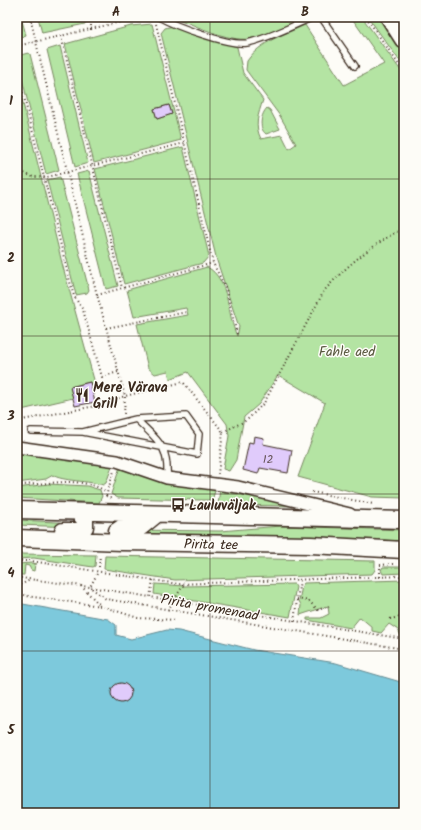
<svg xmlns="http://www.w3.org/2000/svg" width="421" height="830" viewBox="0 0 421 830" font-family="Kalam,sans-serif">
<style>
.green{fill:#b4e4a3;stroke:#788760;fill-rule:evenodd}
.water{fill:#7dc9dc;stroke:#638990}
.building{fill:#e0cbfb;stroke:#3b2a1e}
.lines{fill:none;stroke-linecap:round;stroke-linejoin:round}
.service-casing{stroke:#3b2a1e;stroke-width:8}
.minor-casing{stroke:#3b2a1e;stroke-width:14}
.secondary-casing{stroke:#3b2a1e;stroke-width:19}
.primary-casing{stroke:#3b2a1e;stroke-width:21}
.path{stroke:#3b2a1e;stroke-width:2;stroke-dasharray:1 3;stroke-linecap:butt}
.service{stroke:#fdfcf7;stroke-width:5.5}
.minor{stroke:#fdfcf7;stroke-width:11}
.secondary{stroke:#fdfcf7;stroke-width:16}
.primary{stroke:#fdfcf7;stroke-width:18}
.grid{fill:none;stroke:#3b2a1e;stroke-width:1;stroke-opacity:0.55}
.labels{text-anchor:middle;stroke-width:3;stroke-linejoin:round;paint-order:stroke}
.number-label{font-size:12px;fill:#645255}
.park-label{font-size:14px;fill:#59583f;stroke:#fdfcf7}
.poi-label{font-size:14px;font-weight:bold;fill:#3b2a1e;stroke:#fdfcf7;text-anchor:start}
.street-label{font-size:14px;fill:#3b2a1e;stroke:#fdfcf7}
.neatline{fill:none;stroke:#3b2a1e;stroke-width:1.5}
.grid-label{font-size:13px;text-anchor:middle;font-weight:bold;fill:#3b2a1e}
</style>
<rect width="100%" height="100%" fill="#fdfcf7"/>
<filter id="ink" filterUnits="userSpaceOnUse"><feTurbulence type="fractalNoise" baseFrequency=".025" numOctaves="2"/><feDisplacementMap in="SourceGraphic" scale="8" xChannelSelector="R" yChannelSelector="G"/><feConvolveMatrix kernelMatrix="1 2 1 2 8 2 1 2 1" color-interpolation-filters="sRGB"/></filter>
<g filter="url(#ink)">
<path class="green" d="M 17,17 L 21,17 L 26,35 L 17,39 Z
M 38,17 L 85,17 L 85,24 L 42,33 Z
M 173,17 L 303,17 C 286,25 268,36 249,39 C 229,42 192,24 173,17 Z
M 351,17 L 362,17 L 404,75 L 404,498 L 372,497 L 298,477 L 325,403 L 278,375 L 259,404 L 244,417 L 236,460 L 229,471 L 223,469 L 229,436 L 227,424 L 188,372 L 170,379 L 168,371 L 155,374 L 148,368 L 137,324 L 188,315 L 186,308 L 134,317 L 127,290 L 207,267 C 230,279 227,316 237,336 L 239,327 L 217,261 L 161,33 L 165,28 L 173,26 L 237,47 L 243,73 L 263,100 C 258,115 254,125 261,139 L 282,135 L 289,149 L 296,144 L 280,116 L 246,70 L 247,61 C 259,42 285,34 305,25 L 344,85 L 384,64 Z
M 368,17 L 381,17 L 404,53 L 404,67 Z
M 152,24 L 181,140 L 94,163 L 65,44 L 131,26 ZM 169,105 L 172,114 L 157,119 L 154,109 Z
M 60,46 L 88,163 L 75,167 L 47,50 Z
M 28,53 L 30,54 L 59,170 L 46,174 L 17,59 L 17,56 Z
M 17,79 L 63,267 L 96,387 L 91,388 L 90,382 L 70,387 L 73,398 L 17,411 Z
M 267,108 L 270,110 L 280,129 L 266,134 C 258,128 261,114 267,108 Z
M 183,147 L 209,256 L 203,263 L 124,284 L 95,169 Z
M 89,171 L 118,286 L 106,289 L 77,174 Z
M 60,177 L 89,290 L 87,293 L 76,295 L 47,180 Z
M 17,450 L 113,464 L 106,483 L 103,485 C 91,481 60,481 53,475 L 46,479 L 17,483 Z
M 120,467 L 216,488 L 212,500 L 201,500 L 118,498 L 111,494 Z
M 48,484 L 87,486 L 100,490 L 102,496 L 99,503 L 17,498 L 17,488 Z
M 220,489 L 299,506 L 218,505 Z
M 17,520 L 76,523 L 78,524 L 74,527 L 17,525 Z
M 281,526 L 404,530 L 404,541 L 280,536 L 129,534 L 130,530 L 220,531 Z
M 17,554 L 96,555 L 95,566 L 93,567 L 34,558 L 17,559 Z
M 105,556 L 375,561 L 375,570 L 372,574 L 175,580 L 104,569 Z
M 32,563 L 37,564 L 35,564 L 34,571 L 31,570 L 29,566 L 25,565 L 24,575 L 17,575 L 17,564 Z
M 383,567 L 404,567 L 404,573 L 383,574 L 381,570 Z
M 404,580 L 404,637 L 401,636 L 398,630 L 389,624 L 381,633 L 372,631 L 372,627 L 360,617 L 351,628 L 307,620 L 307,618 L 321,618 L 329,614 L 328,606 L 300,615 L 301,605 L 299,601 L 302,586 L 304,583 Z
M 155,584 L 185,586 L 294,584 L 296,587 L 290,617 L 154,594 Z"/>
<path class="water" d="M 17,603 L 108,619 L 116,625 L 116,635 L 131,639 L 167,630 L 179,631 L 254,650 L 336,663 L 404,683 L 404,813 L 17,813 Z"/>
<path class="building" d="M 169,105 L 172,114 L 157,119 L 154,109 Z
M 90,382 L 95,402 L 75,406 L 70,387 Z
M 254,436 L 264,438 L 263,444 L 292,450 L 288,473 L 260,468 L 258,474 L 243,470 L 249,442 L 253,443 Z
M111 693a10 10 0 1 1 20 0a10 10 0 1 1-20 0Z"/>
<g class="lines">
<defs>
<path id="service" d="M 159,17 C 175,26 229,46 247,43 C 270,38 292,26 313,17
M 321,17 L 355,66
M 136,419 L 83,432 L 197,454 L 199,434 L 186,416 L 136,419 C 157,440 169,445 167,478
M 31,431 L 83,432"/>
<path id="minor" d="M 17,447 L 117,461 L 167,478 L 238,487 L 350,514"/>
<path id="secondary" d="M 17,510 L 404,520
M 63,531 L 81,531 L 85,527 L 85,520 L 78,512
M 17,538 L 122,542 L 311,545 L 404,550
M 122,542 L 117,536 L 117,531 L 123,527 L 141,527 L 157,514"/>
<path id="primary" d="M 390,17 L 404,39"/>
</defs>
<use href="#service" class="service-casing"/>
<use href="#minor" class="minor-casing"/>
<use href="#secondary" class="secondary-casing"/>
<use href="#primary" class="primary-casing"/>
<path class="path" d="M 30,17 L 96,291 L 125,396 L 183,382 L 223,432 L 218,474
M 366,17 L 404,72
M 156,24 L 213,263 L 226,289 L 237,334
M 91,30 L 91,17
M 61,36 L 122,288
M 17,46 L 142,17
M 17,69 L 71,286 L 74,296 L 83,310 L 102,377 L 118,372
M 17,170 L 33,177 L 47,177 L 185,143
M 97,295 L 213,263
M 106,328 L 187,312
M 17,421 L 95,406 L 125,396 L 124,414
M 223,432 L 247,420 L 264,403 L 324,291 C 347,265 373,244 404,228
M 17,485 C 47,485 80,475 107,492
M 312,492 L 373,504
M 106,496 L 112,499
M 106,496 L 114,471
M 17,561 L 31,561 L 178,584 L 404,576
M 99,567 L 100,555
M 97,574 L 90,587 L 150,597
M 380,577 L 380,565 L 393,564
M 17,579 L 21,578 L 90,587 L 106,599 L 404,649
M 153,580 L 150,597 L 404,639
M 81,586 L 100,605
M 17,587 L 30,580
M 17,591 L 26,596 L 101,606 L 138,618 L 177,620
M 297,599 L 309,601 L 318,610 L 329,606
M 168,610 L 184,584
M 390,619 L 404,616
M 294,621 L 300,580"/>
<use href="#service" class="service"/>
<use href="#minor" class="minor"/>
<use href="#secondary" class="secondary"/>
<use href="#primary" class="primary"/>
</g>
</g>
<path class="grid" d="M 210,17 L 210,813M 17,179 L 404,179M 17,336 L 404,336M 17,494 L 404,494M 17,651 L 404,651"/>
<defs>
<symbol id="restaurant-bare" viewBox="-9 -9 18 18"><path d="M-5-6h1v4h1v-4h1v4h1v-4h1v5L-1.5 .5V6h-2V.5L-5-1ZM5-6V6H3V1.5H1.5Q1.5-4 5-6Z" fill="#3b2a1e" stroke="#fdfcf7" stroke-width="2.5" paint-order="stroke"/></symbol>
<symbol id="bus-bare" viewBox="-9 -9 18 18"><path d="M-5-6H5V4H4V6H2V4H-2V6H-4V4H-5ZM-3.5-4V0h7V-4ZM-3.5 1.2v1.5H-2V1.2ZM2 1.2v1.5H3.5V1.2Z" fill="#3b2a1e" stroke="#fdfcf7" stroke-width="2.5" paint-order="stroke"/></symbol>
</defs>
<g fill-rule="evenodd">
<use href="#restaurant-bare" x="72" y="385" width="20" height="20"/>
<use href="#bus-bare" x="168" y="495" width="20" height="20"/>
</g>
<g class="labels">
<g class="number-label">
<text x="268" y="463">12</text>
</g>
<g class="park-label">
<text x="347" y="356">Fahle aed</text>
</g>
<g class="poi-label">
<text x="93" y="392">Mere Värava<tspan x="93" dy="16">Grill</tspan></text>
<text x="189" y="510">Lauluväljak</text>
</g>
<g class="street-label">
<text transform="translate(211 544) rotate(1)" y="5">Pirita tee</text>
<text transform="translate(210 607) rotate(10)" y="5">Pirita promenaad</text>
</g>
</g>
<rect width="421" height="830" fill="none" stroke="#fdfcf7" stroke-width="44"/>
<rect x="22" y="22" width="377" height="786" class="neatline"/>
<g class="grid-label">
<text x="116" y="16">A</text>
<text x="305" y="16">B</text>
<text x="11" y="105">1</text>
<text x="11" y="262">2</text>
<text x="11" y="420">3</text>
<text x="11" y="577">4</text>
<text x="11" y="734">5</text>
</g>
</svg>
